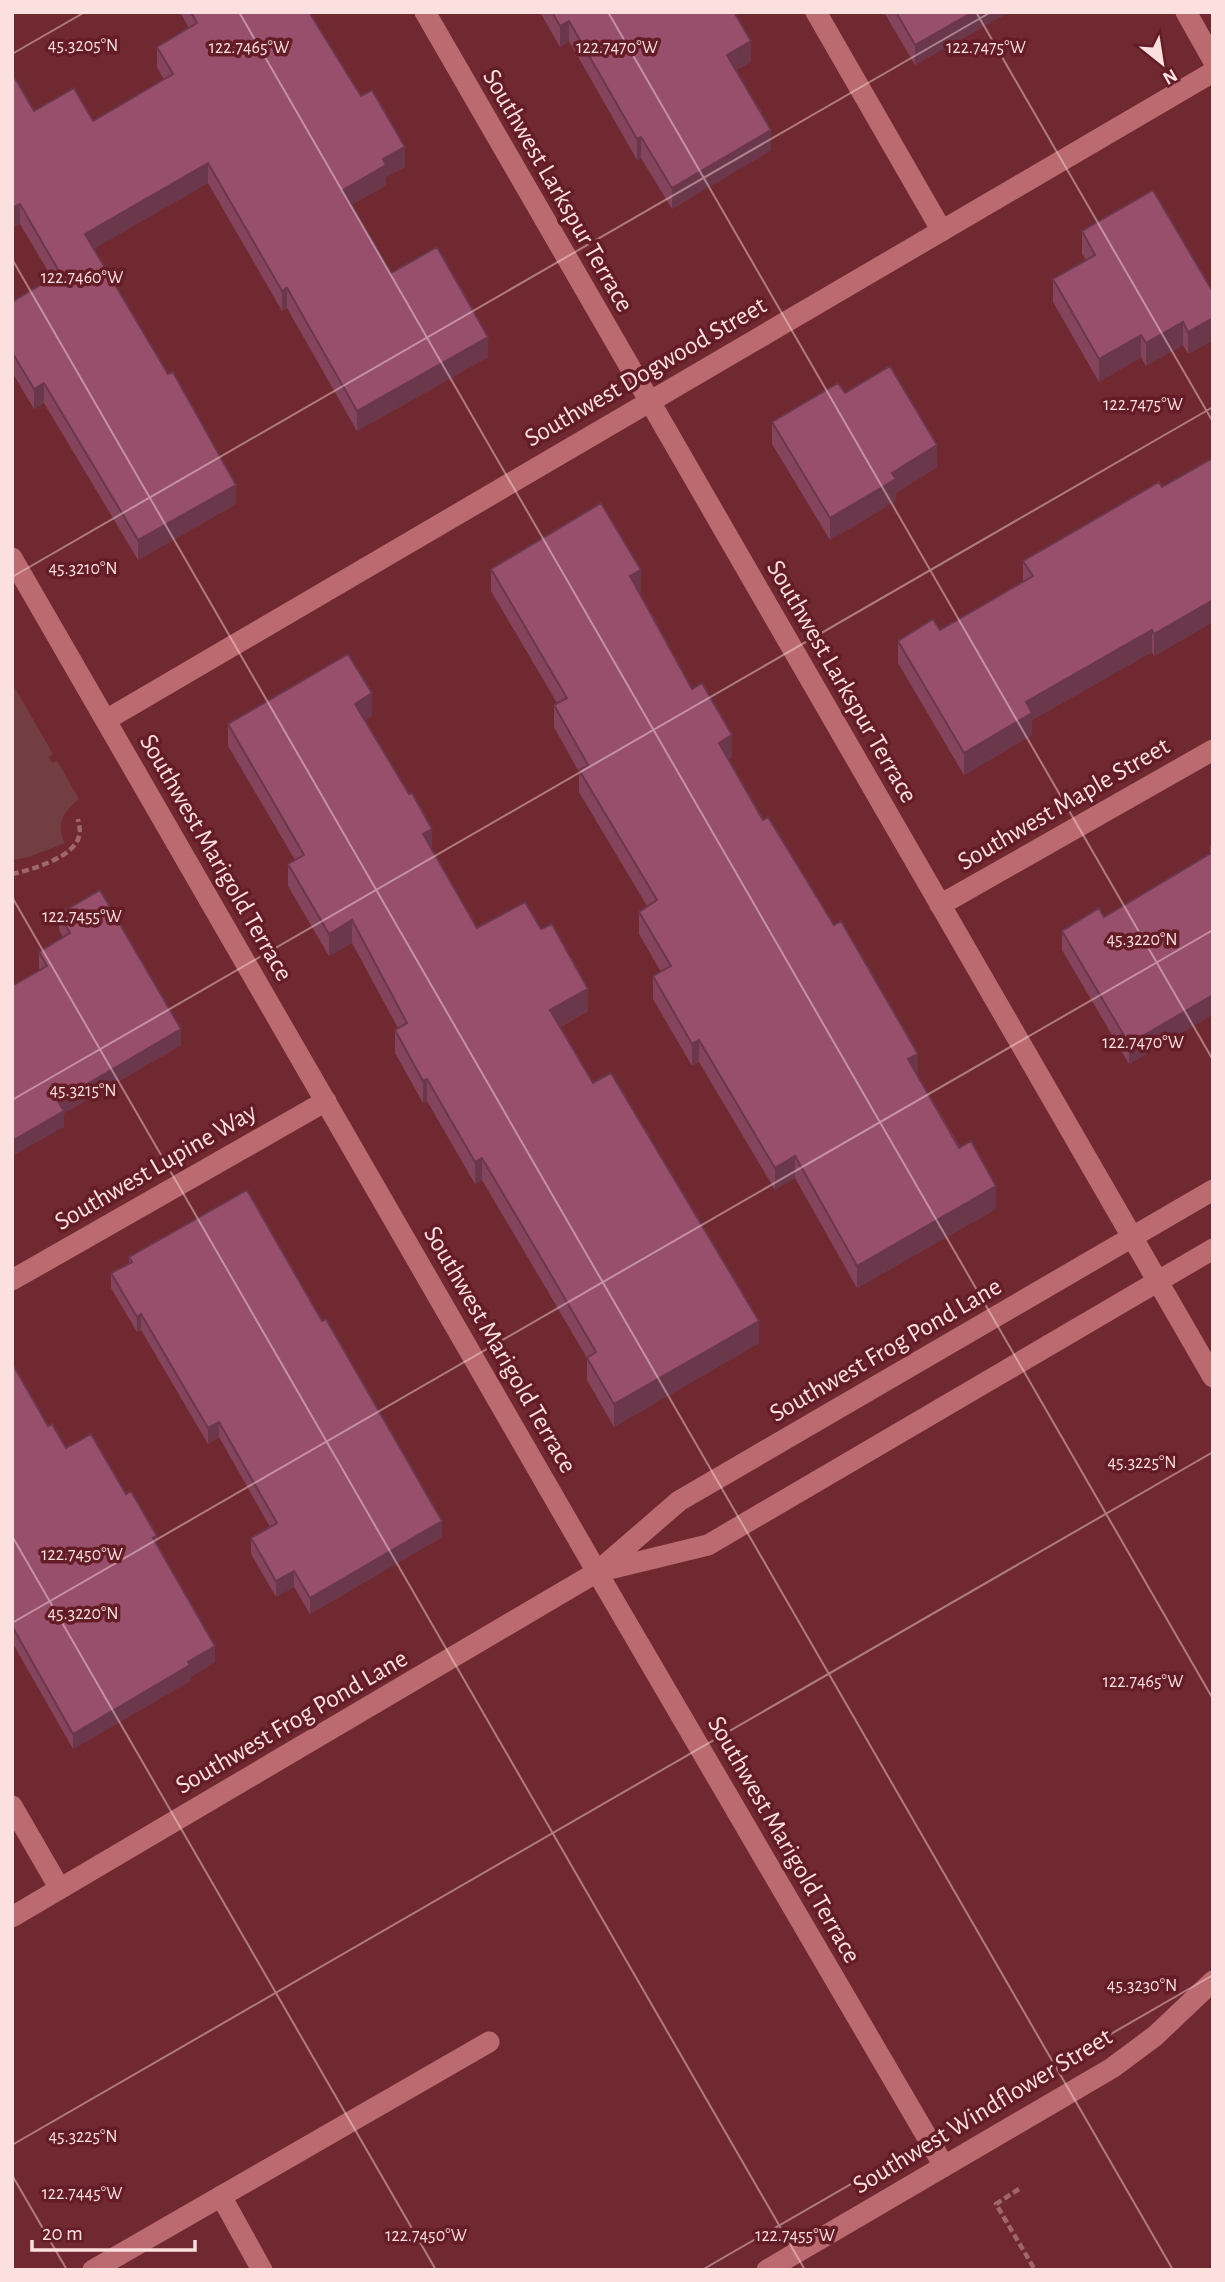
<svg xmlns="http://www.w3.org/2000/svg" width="1225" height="2282" viewBox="0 0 1225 2282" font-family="'Alegreya Sans',sans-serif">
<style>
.green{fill:#733e41}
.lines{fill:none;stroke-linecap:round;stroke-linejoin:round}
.path{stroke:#9f676b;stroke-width:4.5;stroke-dasharray:7 3.5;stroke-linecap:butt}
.service{stroke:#bb6b6f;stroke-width:21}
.minor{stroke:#bb6b6f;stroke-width:21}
.wall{fill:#83445c}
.shaded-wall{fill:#6a374b}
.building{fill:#984f6b;stroke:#6a374b;stroke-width:2}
.ticks{fill:none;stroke:#fce0e0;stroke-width:2;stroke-opacity:0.45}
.labels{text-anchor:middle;stroke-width:7;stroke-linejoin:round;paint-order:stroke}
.street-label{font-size:26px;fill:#fce0e0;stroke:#641d26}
.ticks-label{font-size:18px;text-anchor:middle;fill:#fce0e0;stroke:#641d26;stroke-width:7;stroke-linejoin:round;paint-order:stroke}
</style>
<rect width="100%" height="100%" fill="#702930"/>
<path class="green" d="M 12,683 L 53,754 L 49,757 L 52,763 L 57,761 L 79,799 C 64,810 55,825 65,843 L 29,857 L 12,860 Z"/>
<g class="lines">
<path class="path" d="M 12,874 C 31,870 75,857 79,836 C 81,831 79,825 78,819
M 1019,2189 L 996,2204 L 1035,2270"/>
<path class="service" d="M 816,12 L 942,231
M 221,2196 L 262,2270
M 93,2270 L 489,2042"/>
<path class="minor" d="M 425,12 L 1213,1377
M 1186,12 L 1213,60
M 12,558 L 597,1572 L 944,2166
M 106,720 L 1213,72
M 940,905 L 1213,750
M 1213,1190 L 679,1501 L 597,1572 L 708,1545 L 1213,1249
M 12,1280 L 326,1101
M 12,1806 L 60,1889
M 12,1917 L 597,1572
M 767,2270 L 1112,2068 L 1155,2036 L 1213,1981"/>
</g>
<path class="wall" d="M 180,12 L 309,12 L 405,167 L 386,177 L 386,185 L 351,205 L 391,273 L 488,357 L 357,431 L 287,308 L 282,311 L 208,183 L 93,249 L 236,504 L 138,560 L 44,403 L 34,409 L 12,372 L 12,302 L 52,278 L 20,224 L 12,228 L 34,111 L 93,121 L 164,80 L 157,67 L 157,47 L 189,28 Z
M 540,12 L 734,12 L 751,62 L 736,70 L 771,150 L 672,209 L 641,158 L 637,160 L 569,41 L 560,47 Z
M 884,12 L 1009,12 L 915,65 Z
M 1082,231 L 1213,292 L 1213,340 L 1188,354 L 1183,345 L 1146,366 L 1141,357 L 1099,382 L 1053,302 L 1053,279 L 1086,260 L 1082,254 Z
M 845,393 L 937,467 L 896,493 L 896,501 L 830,540 L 772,444 L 772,422 Z
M 1213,458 L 1213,622 L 1154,656 L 1152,652 L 1032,720 L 1032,735 L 964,775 L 898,663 L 898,641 L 940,630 L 1023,582 L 1023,561 L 1162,487 Z
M 491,569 L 641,592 L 639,593 L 692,689 L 732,757 L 728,760 L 763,820 L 918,1075 L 996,1209 L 857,1288 L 795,1178 L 775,1190 L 699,1062 L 692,1066 L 653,999 L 653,976 L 661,972 L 639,934 L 639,912 L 647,906 L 579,792 L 579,772 L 554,727 L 554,705 L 557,703 L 491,591 Z
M 372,716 L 365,720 L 432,851 L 477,928 L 588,1011 L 560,1027 L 593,1083 L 759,1343 L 614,1427 L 587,1380 L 587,1358 L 547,1290 L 482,1180 L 475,1184 L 427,1101 L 423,1103 L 395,1053 L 395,1030 L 398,1028 L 352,943 L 329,956 L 288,886 L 288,864 L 295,860 L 228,746 L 228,724 Z
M 1213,844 L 1213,1014 L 1129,1064 L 1062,950 L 1062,931 L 1104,917 L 1210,854 L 1210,846 Z
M 59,914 L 181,1045 L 64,1113 L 64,1127 L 40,970 L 39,968 L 39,952 L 63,937 L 59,930 Z
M 129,1257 L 442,1537 L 310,1614 L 294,1587 L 276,1597 L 251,1554 L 251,1538 L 270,1527 L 219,1437 L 208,1444 L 141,1330 L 137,1332 L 111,1288 L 111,1273 L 129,1263 Z
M 12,1363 L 48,1426 L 66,1448 L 126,1494 L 157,1546 L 215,1662 L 190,1677 L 190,1681 L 73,1749 L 12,1642 Z"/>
<path class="shaded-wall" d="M 973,12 L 1009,12 L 915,65 L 915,45 Z
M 569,21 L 569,41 L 560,47 L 560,26 Z
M 751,41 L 751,62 L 727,75 L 727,55 Z
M 771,130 L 771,150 L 672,209 L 672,188 Z
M 641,137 L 641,158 L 637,160 L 637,139 Z
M 405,147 L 405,167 L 386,177 L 386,185 L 343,210 L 343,190 L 383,159 Z
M 208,163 L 208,183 L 85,254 L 85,234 Z
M 20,204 L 20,224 L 12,228 L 12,208 Z
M 287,288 L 287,308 L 282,311 L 282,291 Z
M 1213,318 L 1213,340 L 1188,354 L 1188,332 Z
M 1183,322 L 1183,345 L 1146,366 L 1146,343 Z
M 1141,335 L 1141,357 L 1099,382 L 1099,359 Z
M 488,337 L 488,357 L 357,431 L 357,411 Z
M 44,383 L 44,403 L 34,409 L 34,389 Z
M 937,445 L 937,467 L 896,493 L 896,501 L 830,540 L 830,518 L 892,473 Z
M 236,485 L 236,504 L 138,560 L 138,540 Z
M 641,570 L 641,592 L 630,598 L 630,576 Z
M 1213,600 L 1213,622 L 1154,656 L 1154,634 Z
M 1152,630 L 1152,652 L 1032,720 L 1032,735 L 964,775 L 964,753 L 1026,702 Z
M 372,693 L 372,716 L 355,726 L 355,704 Z
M 732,735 L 732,757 L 719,765 L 719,743 Z
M 432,829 L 432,851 L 423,834 Z
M 352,920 L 352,943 L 329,956 L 329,934 Z
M 588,989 L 588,1011 L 550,1032 L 550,1010 Z
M 1213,995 L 1213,1014 L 1129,1064 L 1129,1044 Z
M 181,1029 L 181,1045 L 64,1113 L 64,1127 L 12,1156 L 12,1141 L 58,1101 Z
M 699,1040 L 699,1062 L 692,1066 L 692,1044 Z
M 918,1054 L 918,1076 L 908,1059 Z
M 427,1079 L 427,1101 L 423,1103 L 423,1081 Z
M 795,1156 L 795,1178 L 775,1190 L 775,1168 Z
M 482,1158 L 482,1180 L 475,1184 L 475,1162 Z
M 996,1186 L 996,1209 L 857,1288 L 857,1266 Z
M 141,1314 L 141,1330 L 137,1332 L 137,1317 Z
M 759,1321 L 759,1343 L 614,1427 L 614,1404 Z
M 219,1422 L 219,1437 L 208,1444 L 208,1428 Z
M 442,1521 L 442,1537 L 310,1614 L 310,1598 Z
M 157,1536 L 157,1552 L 153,1538 Z
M 294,1571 L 294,1587 L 276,1597 L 276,1581 Z
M 215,1646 L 215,1662 L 190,1677 L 190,1681 L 73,1749 L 73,1734 Z"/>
<path class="building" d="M 191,12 L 309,12 L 361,96 L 372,90 L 405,147 L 383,159 L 386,165 L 343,190 L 391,273 L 437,247 L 488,337 L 357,411 L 287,288 L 282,291 L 208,163 L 85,234 L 168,374 L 173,372 L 236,485 L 138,540 L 44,383 L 34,389 L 12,352 L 12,302 L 60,273 L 20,204 L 12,208 L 12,73 L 34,111 L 74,88 L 93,121 L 173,74 L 157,47 L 197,23 Z
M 552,12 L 734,12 L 751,41 L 727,55 L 771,130 L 672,188 L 641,137 L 637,139 L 569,21 L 560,26 Z
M 896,12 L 973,12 L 915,45 Z
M 1153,190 L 1213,292 L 1213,318 L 1188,332 L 1183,322 L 1146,343 L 1141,335 L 1099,359 L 1053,279 L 1095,255 L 1082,231 Z
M 890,366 L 937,445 L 892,473 L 896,479 L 830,518 L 772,422 L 838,383 L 845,393 Z
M 1213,458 L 1213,600 L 1154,634 L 1152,630 L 1026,702 L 1032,713 L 964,753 L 898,641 L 933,619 L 940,630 L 1033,576 L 1023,561 L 1159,482 L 1162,487 Z
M 601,503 L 641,570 L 630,576 L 692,689 L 702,683 L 732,735 L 719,743 L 763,820 L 768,817 L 834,925 L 841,921 L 918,1054 L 908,1059 L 959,1148 L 971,1141 L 996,1186 L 857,1266 L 795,1156 L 775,1168 L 699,1040 L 692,1044 L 653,976 L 671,966 L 639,912 L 657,900 L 579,770 L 588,765 L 554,705 L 567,698 L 491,569 Z
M 348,654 L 372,693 L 355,704 L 409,794 L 412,793 L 432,829 L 423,834 L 477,928 L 525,902 L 541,929 L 552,924 L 588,989 L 550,1010 L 593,1083 L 611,1073 L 759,1321 L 614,1404 L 587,1358 L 596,1352 L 547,1268 L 482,1158 L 475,1162 L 427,1079 L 423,1081 L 395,1030 L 407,1023 L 352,920 L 329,934 L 288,864 L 304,855 L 228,724 Z
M 1213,852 L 1213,995 L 1129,1044 L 1062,931 L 1099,908 L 1104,917 Z
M 100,890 L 181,1029 L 58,1101 L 64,1111 L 12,1141 L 12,986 L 47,966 L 39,952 L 70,933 L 59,914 Z
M 247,1190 L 322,1321 L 326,1319 L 442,1521 L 310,1598 L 294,1571 L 276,1581 L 251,1538 L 277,1523 L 219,1422 L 208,1428 L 141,1314 L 137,1317 L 111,1273 L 132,1262 L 129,1257 Z
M 12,1363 L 48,1426 L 52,1424 L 66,1448 L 91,1434 L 126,1494 L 131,1491 L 157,1536 L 153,1538 L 215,1646 L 188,1662 L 190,1665 L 73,1734 L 12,1626 Z"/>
<path class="ticks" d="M 239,12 L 1213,1699M 608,12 L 1213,1060M 976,12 L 1213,422M 12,54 L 85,12M 12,259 L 1173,2270M 12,577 L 991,12M 12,897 L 805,2270M 12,1100 L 1213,407M 12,1536 L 436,2270M 12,1623 L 1213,930M 12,2145 L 1213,1452M 12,2175 L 67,2270M 702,2270 L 1213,1975"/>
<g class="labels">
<g class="street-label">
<text transform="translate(559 190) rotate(60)" y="9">Southwest Larkspur Terrace</text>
<text transform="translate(645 371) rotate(-30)" y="9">Southwest Dogwood Street</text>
<text transform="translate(843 681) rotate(60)" y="9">Southwest Larkspur Terrace</text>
<text transform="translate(1063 803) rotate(-30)" y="9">Southwest Maple Street</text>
<text transform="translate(217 857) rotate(60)" y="9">Southwest Marigold Terrace</text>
<text transform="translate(155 1166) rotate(-30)" y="9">Southwest Lupine Way</text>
<text transform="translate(501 1349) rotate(60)" y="9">Southwest Marigold Terrace</text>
<text transform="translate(885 1349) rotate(-30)" y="9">Southwest Frog Pond Lane</text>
<text transform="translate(291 1721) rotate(-30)" y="9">Southwest Frog Pond Lane</text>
<text transform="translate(785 1839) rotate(60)" y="9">Southwest Marigold Terrace</text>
<text transform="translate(982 2110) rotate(-31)" y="9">Southwest Windflower Street</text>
</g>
</g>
<g class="ticks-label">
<text x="83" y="51">45.3205°N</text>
<text x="249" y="53">122.7465°W</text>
<text x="617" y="53">122.7470°W</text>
<text x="986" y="53">122.7475°W</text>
<text x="82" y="283">122.7460°W</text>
<text x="1143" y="410">122.7475°W</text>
<text x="83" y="574">45.3210°N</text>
<text x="82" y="922">122.7455°W</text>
<text x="1142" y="945">45.3220°N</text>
<text x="1143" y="1048">122.7470°W</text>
<text x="83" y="1096">45.3215°N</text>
<text x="1142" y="1468">45.3225°N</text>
<text x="82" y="1560">122.7450°W</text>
<text x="83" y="1619">45.3220°N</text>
<text x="1143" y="1687">122.7465°W</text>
<text x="1142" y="1991">45.3230°N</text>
<text x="83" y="2142">45.3225°N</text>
<text x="82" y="2199">122.7445°W</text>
<text x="426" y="2241">122.7450°W</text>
<text x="795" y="2241">122.7455°W</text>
</g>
<rect width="1225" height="2282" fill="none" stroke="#fce0e0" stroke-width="28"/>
<g transform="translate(1162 63) rotate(150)" stroke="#641d26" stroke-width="5" paint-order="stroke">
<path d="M0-5L12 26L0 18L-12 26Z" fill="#fce0e0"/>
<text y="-10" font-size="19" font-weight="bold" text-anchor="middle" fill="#fce0e0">N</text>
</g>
<path d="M32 2240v10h163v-10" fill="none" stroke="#fce0e0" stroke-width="3.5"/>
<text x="42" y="2240" font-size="21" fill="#fce0e0" stroke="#641d26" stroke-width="5" paint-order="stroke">20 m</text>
</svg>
